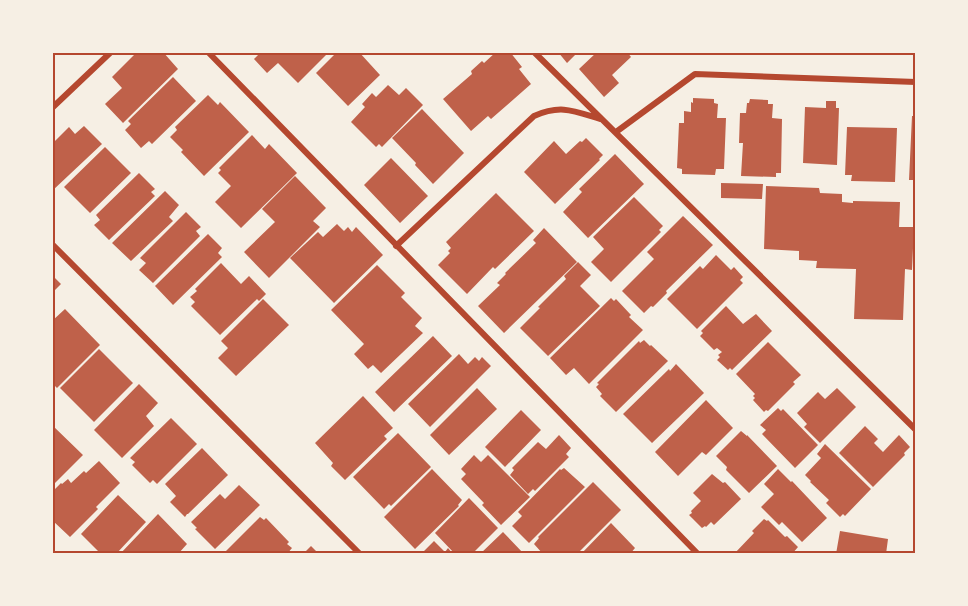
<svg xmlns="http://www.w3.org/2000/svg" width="968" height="606" viewBox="0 0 968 606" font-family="Cabin,sans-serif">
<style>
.building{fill:#bf614a}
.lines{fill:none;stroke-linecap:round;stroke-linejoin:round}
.minor{stroke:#b5482f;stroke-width:6}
.neatline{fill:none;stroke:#b5482f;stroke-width:2}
</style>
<rect width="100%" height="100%" fill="#f6efe4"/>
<path class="building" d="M 137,52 L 163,52 L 178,69 L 123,123 L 105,104 L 122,88 L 112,77 Z
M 261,52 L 329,52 L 298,83 L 278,63 L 267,73 L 254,59 Z
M 337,52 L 359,52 L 380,75 L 348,106 L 316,73 Z
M 496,52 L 510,52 L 522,67 L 519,69 L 531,84 L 491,119 L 488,116 L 471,131 L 443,99 L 472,74 L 471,71 L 482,61 L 484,63 Z
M 558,52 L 578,52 L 567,63 Z
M 597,52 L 627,52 L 631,57 L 612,75 L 619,83 L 604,97 L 579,69 Z
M 173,77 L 196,101 L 152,144 L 149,141 L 141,148 L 125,130 L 131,124 L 128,121 Z
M 388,85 L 399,95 L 406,88 L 423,105 L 382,147 L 379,144 L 376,147 L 351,122 L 365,107 L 362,104 L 372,93 L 376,97 Z
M 208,95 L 218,105 L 220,102 L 249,132 L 204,176 L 181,152 L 183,150 L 170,137 L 177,130 L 175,127 Z
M 693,98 L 714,99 L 714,103 L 718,104 L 717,118 L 726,118 L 724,169 L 716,169 L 715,175 L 682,174 L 682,169 L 677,168 L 679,123 L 684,123 L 684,111 L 691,112 L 691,102 L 693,103 Z
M 750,99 L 768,100 L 768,104 L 773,104 L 772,118 L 782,119 L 781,173 L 776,173 L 776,177 L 741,176 L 743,143 L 739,143 L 740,113 L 746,113 L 747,103 L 749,103 Z
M 826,101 L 836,101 L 836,108 L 839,108 L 837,165 L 803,163 L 805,107 L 826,108 Z
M 422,109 L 464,153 L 433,184 L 415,165 L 416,163 L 392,138 Z
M 912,116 L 916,116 L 916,180 L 909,180 Z
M 84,126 L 102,144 L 52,191 L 52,144 L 69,127 L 75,134 Z
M 847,127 L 897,128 L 895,182 L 851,181 L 852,175 L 845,175 Z
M 252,135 L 265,149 L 269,144 L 297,173 L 241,228 L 215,202 L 231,186 L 218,173 L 221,170 L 219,168 Z
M 586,138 L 603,155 L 599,159 L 600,160 L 555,204 L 524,172 L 554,141 L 566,154 L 580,141 L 582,142 Z
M 105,147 L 131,173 L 90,213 L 64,187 Z
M 615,154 L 644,184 L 588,238 L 563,212 L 582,192 L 579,189 Z
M 391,158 L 428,196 L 400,223 L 364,185 Z
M 139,173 L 155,189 L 151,192 L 155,196 L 109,240 L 94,225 L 100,220 L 96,215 Z
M 295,176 L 326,208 L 313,221 L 320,227 L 269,278 L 244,252 L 275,222 L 262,209 Z
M 721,183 L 763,184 L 762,199 L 721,198 Z
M 766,186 L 819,188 L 820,193 L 842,194 L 842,202 L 853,203 L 853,201 L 900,202 L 899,227 L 914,227 L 912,270 L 905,269 L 903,320 L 854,319 L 856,269 L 816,268 L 817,261 L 799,260 L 799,251 L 764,249 Z
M 165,191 L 179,205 L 169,217 L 173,221 L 131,261 L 112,243 Z
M 496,193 L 534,231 L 495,269 L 493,267 L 467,294 L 438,265 L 450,253 L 448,251 L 451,248 L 446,242 Z
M 634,197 L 663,226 L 659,230 L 661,232 L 611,282 L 591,262 L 604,249 L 593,237 Z
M 186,212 L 201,227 L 196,231 L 200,236 L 153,283 L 139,270 L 146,263 L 140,258 Z
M 683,216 L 713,245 L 666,291 L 667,293 L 653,307 L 651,306 L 644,313 L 622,291 L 654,259 L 647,252 Z
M 337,224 L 344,231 L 348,227 L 352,232 L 356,227 L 383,255 L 334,303 L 290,258 L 318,232 L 323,237 Z
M 544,228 L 577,262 L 504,333 L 478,306 L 500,285 L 497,283 L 506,274 L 505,273 L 536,243 L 533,240 Z
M 208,234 L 222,248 L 218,253 L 222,257 L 173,305 L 155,286 Z
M 716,255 L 731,270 L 734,267 L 743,277 L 740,280 L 743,283 L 697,329 L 667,299 L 700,266 L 703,269 Z
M 578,262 L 591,275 L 580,286 L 600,306 L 548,356 L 520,328 L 540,308 L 538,307 L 566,279 L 564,276 Z
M 221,263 L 241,284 L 249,276 L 266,294 L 259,301 L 257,299 L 220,335 L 191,306 L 195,302 L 190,297 L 197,291 L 195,289 Z
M 377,265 L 405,293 L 401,297 L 422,318 L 415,326 L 423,333 L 381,373 L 373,365 L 368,369 L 354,354 L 364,344 L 331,310 Z
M 52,275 L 61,284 L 52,293 Z
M 611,298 L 614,301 L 616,299 L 631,315 L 629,317 L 643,330 L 589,384 L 574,368 L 566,375 L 550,358 Z
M 263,299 L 289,325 L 236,376 L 218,358 L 228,348 L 221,341 Z
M 726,306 L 743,324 L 756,314 L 772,331 L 732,370 L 730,368 L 728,370 L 717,360 L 720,357 L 718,355 L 722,352 L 717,348 L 714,350 L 700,336 L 703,333 L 701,331 Z
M 65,309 L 100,345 L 57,388 L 55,386 L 52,388 L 52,321 Z
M 433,336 L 452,356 L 394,412 L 375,392 Z
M 644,340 L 650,346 L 651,345 L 668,361 L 616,412 L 600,396 L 602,394 L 596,387 L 599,384 L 597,383 L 639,341 L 640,343 Z
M 768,342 L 801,375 L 793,382 L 795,384 L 768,411 L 766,410 L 764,412 L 753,400 L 755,398 L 753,396 L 755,394 L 736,374 Z
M 99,349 L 133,383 L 94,422 L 60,388 Z
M 459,354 L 468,364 L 475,357 L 479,361 L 482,357 L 491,366 L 430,427 L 408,404 Z
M 676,364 L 704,393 L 652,443 L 623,414 L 669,369 L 670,371 Z
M 139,384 L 158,403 L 146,416 L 154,426 L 122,458 L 94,430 Z
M 477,388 L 497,409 L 449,455 L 430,435 Z
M 837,388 L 856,407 L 820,443 L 804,427 L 807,424 L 797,413 L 818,392 L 825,399 Z
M 363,396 L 393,428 L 384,436 L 387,439 L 345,480 L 331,466 L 333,463 L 315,443 Z
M 706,400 L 733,428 L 706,455 L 702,452 L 678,476 L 655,452 Z
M 778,408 L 781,411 L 783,409 L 818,445 L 795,468 L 762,434 L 766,430 L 760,425 Z
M 521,410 L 541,430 L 505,467 L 485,447 Z
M 171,418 L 197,444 L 157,484 L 153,480 L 150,483 L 132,465 L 135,462 L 130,458 Z
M 52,425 L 83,455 L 52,486 Z
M 865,426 L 878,439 L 874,443 L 883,452 L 899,435 L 910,447 L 904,453 L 905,455 L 873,487 L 839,453 Z
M 741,431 L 747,436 L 747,435 L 777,466 L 749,493 L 726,470 L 727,467 L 716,456 Z
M 398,433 L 431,467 L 391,506 L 389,504 L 384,509 L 353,477 Z
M 559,435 L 571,448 L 566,454 L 569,457 L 535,491 L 533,489 L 528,494 L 510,475 L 514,470 L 512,468 L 538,442 L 546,449 Z
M 825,444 L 871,489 L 845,516 L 843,514 L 840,517 L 826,503 L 829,500 L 810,482 L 811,481 L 805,475 L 821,458 L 817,454 Z
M 202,448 L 228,475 L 188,514 L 187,514 L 185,517 L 170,502 L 176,496 L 165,484 Z
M 474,455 L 481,462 L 488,455 L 530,497 L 501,525 L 482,505 L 484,503 L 461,479 L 466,474 L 461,469 Z
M 99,461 L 120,483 L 96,507 L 98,509 L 70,537 L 52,520 L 52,492 L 61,483 L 62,484 L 68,479 L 71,483 L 84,471 L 86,473 Z
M 564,468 L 585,487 L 529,543 L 512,526 L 522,516 L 518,512 L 560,469 L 561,470 Z
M 432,469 L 462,500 L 458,505 L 459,506 L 415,549 L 384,517 Z
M 778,469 L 791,482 L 792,481 L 827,518 L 802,542 L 782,522 L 779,525 L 761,507 L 774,494 L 764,484 Z
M 712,474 L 723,483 L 725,482 L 741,499 L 714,525 L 711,522 L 706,527 L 705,526 L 702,528 L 689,515 L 692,513 L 691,511 L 701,501 L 693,493 Z
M 593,482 L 621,510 L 577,554 L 543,554 L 534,544 L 539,538 L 538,537 Z
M 239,485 L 260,505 L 215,549 L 195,529 L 197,528 L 191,522 L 220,494 L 225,499 Z
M 118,495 L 146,522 L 116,554 L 101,554 L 81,534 Z
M 469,498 L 498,528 L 472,554 L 455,554 L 435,533 Z
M 158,514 L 187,544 L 178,554 L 120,554 Z
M 260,517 L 264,520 L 266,518 L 289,542 L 287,544 L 292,548 L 287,554 L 223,554 Z
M 764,519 L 767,521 L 768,520 L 785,537 L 787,536 L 798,547 L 792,554 L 734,554 L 754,533 L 752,531 Z
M 611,523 L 635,548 L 630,554 L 581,554 Z
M 840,531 L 888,539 L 886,554 L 836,554 Z
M 503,532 L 524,554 L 480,554 Z
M 434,541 L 445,552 L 448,548 L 453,554 L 421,554 Z
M 311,546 L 319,554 L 303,554 Z"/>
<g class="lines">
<path class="minor" d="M 208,52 L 698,554
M 534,52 L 916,430
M 52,108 L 111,52
M 616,132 L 695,74 L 916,82
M 52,244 L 360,554
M 396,246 L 534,116 C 561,104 574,111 600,119"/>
</g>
<rect width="968" height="606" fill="none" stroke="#f6efe4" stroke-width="108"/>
<rect x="54" y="54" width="860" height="498" class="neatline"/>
</svg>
